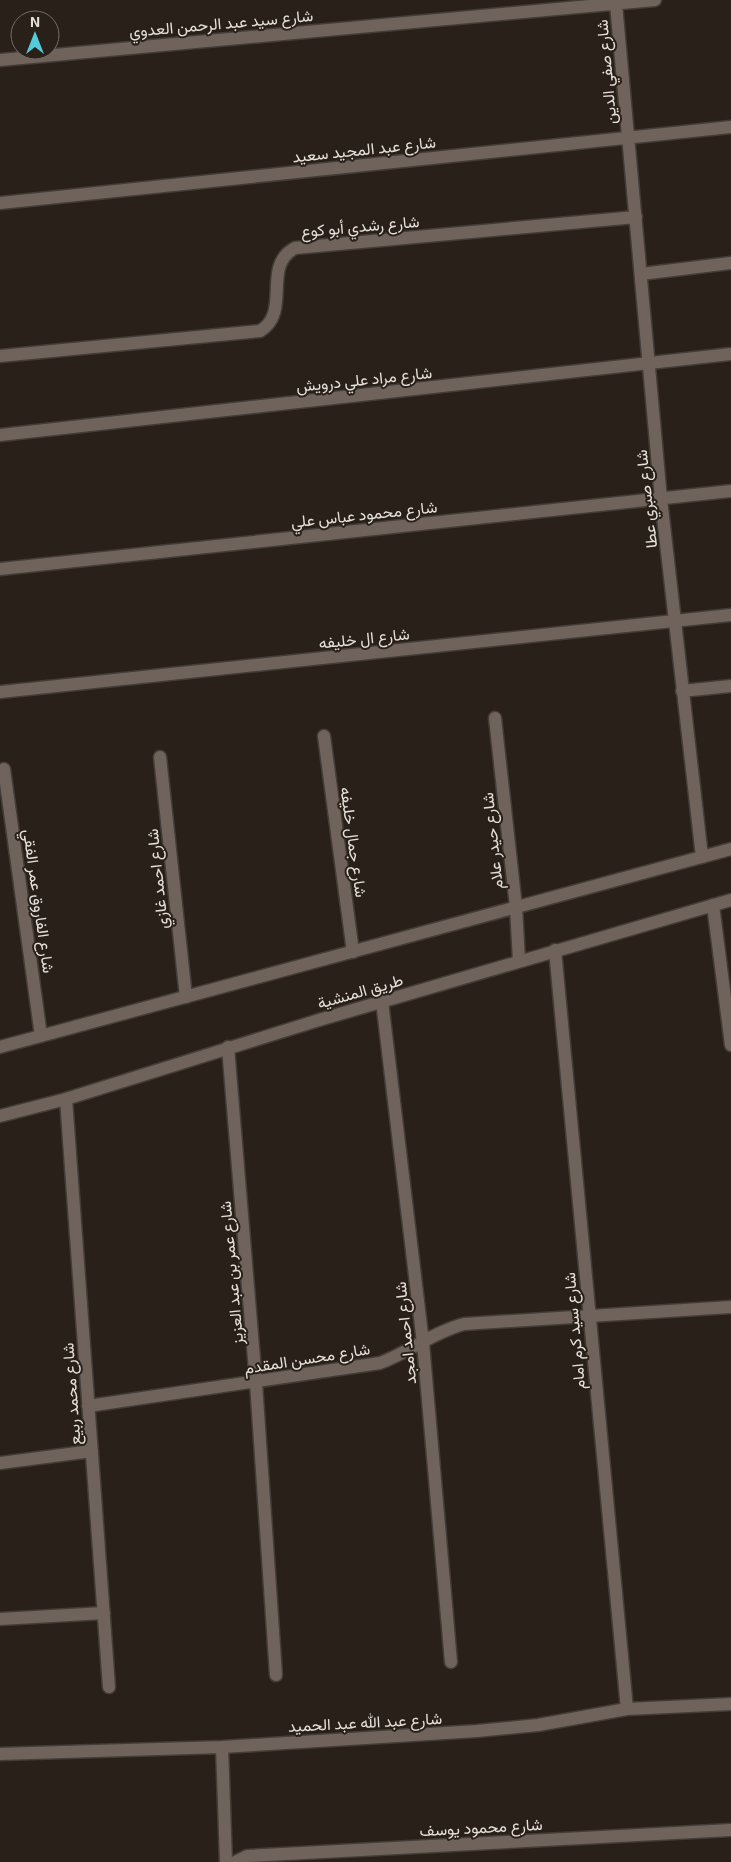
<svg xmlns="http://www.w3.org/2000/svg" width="731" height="1862" viewBox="0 0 731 1862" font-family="'Exo 2',Vazirmatn,sans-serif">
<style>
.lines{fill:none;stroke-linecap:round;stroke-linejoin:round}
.street-casing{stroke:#453c37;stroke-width:15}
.secondary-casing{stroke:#453c37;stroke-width:15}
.street{stroke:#6f635b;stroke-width:12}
.secondary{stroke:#6f635b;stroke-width:12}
.labels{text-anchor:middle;stroke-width:4;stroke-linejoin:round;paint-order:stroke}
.street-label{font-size:16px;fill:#e5dfda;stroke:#292019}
</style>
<rect width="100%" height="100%" fill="#292019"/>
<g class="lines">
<defs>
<path id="street" d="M 616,4 L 661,499 L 702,857
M 0,60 L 655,0
M 0,203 L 731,127
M 641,274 L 731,263
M 0,356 L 260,331 C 292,312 261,266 295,248 L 636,217
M 0,435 L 731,354
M 0,569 L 731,491
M 682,691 L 731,686
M 0,692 L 731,615
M 495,718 L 516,907 L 519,961
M 324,736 L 353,952
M 160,757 L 186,997
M 4,769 L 41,1036
M 713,905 L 731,1045
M 555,950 L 627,1709
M 382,1001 L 423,1343 L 451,1662
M 228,1047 L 256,1383 L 276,1675
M 66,1099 L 109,1687
M 88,1406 L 380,1363 C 409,1352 434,1332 464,1324 L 731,1307
M 0,1463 L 92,1451
M 0,1619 L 104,1613
M 222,1747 L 226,1862
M 0,1754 L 222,1747 L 477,1731 L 538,1725 L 627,1709 L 731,1704
M 235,1862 L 247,1856 L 731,1830"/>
<path id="secondary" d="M 0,1047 L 731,849
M 0,1116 L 66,1099 L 319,1020 L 731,900"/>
</defs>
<use href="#street" class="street-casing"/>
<use href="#secondary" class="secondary-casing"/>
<use href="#street" class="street"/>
<use href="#secondary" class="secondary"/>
</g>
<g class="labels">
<g class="street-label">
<text transform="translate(221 23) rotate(-5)" y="6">شارع سيد عبد الرحمن العدوي</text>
<text transform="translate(606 72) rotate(-95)" y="6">شارع صفي الدين</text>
<text transform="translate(364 149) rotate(-6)" y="6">شارع عبد المجيد سعيد</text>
<text transform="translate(360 226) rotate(-5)" y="6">شارع رشدي أبو كوع</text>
<text transform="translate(364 379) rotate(-6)" y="6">شارع مراد علي درويش</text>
<text transform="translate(646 499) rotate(-96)" y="6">شارع صبري عطا</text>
<text transform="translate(364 514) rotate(-6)" y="6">شارع محمود عباس علي</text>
<text transform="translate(364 638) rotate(-6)" y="6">شارع ال خليفه</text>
<text transform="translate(492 841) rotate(-96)" y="6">شارع حيدر علام</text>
<text transform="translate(354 842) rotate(82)" y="6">شارع جمال خليفه</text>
<text transform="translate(157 879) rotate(-96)" y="6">شارع احمد غازي</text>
<text transform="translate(39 901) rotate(82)" y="6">شارع الفاروق عمر الفقي</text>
<text transform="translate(360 991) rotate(-16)" y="6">طريق المنشية</text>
<text transform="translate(231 1273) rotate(-95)" y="6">شارع عمر بن عبد العزيز</text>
<text transform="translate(574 1331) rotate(-95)" y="6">شارع سيد كرم امام</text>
<text transform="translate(405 1333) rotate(-96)" y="6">شارع احمد امجد</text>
<text transform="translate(307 1358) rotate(-9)" y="6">شارع محسن المقدم</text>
<text transform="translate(71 1394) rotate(-94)" y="6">شارع محمد ربيع</text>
<text transform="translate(365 1722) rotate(-3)" y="6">شارع عبد الله عبد الحميد</text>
<text transform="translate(481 1827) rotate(-3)" y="6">شارع محمود يوسف</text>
</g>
</g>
<g transform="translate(35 35)"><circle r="24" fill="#292019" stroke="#746c66"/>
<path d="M0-4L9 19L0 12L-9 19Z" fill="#53cbdb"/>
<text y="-8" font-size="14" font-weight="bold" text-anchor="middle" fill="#e5dfda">N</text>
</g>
</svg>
